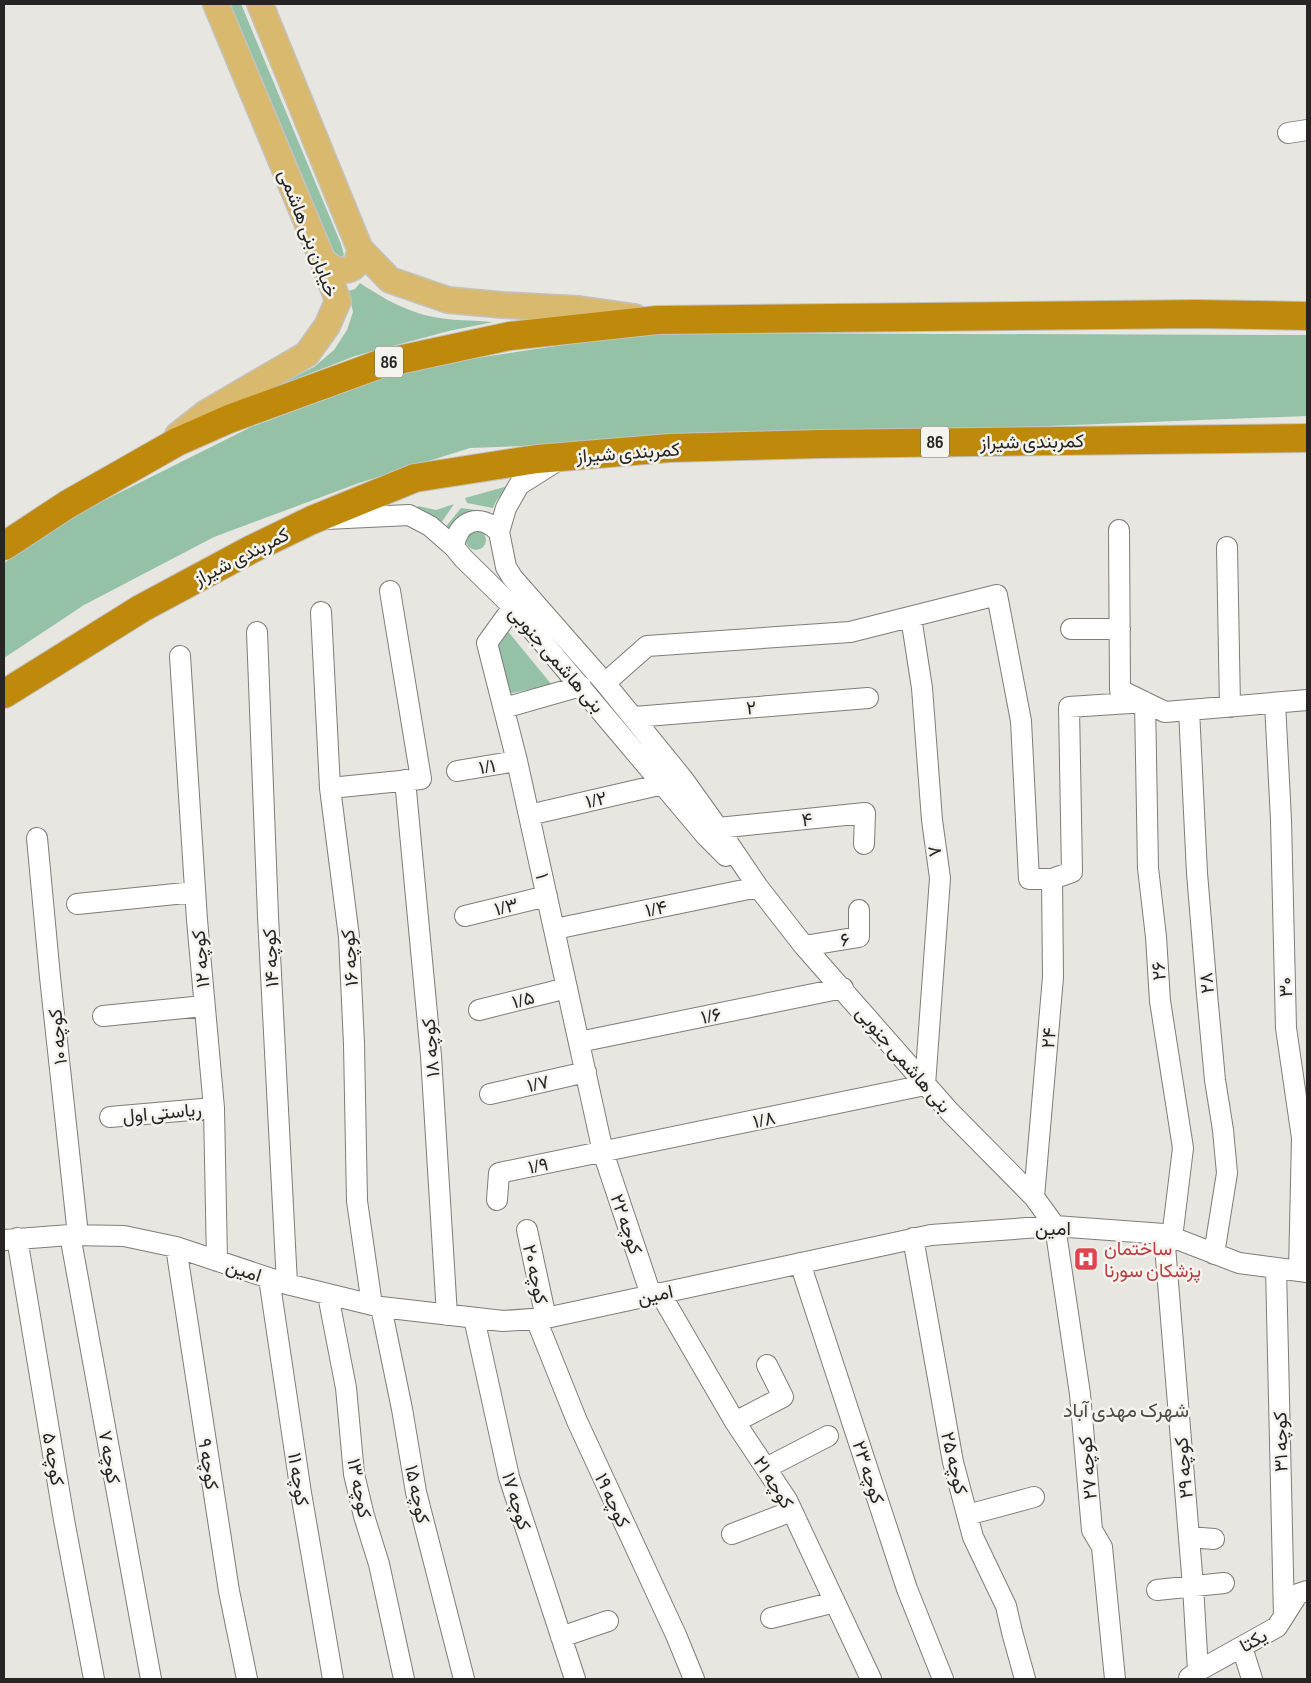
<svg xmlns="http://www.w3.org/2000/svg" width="1311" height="1683" viewBox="0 0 1311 1683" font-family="'Sofia Sans Condensed',Vazirmatn,sans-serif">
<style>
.green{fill:#95c2a7}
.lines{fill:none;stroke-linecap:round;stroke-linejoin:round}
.minor-casing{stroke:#7e7d77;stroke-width:22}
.major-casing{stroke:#c2c2c1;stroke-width:28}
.highway-casing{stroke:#c2c2c1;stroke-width:30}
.minor{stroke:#fff;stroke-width:20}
.major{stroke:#d9b96d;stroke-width:25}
.highway{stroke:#bf8a0b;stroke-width:28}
.labels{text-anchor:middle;stroke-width:5;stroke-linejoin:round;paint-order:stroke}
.shield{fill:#f4f3ed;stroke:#646360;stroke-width:1}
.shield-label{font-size:18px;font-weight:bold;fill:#262523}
.street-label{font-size:19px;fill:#262523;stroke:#f4f3ed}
.health-label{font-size:19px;fill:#be3a42;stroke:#f4f3ed;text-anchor:start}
.neighbourhood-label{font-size:20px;fill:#4c4b46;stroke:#f4f3ed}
</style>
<rect width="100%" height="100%" fill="#e7e6e0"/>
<path class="green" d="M 229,4 L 241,4 L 341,244 L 344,255 L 337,261 L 329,248 Z
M 360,283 C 378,295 395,305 415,312 C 439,321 467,320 493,322 L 449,331 L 355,356 L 270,389 L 314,367 L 334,350 L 347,330 L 353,312 L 348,291 L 355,289 Z
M 643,333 L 1307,335 L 1307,416 L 470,448 L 359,483 L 214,537 L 84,605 L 4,658 L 4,563 L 81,512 L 251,427 L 410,368 Z
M 508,486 L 496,501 L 493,508 L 467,503 L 465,498 Z
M 454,504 L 439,526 L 413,512 L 418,506 L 436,510 Z
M 461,508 L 490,512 L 488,518 L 448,533 L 444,529 Z
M466 540a10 10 0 1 1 20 0a10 10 0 1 1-20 0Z
M 506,629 L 552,685 L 507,694 L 497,642 Z"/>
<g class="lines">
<defs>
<path id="minor" d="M 1288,133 L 1307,130
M 560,459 L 519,485 L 506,508 L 499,532 L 506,567 L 512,577 L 605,683 L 683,779 L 718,828 L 758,887 L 804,946 L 949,1111 L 1034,1197 L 1055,1226 L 1080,1394 L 1092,1530 L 1102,1547 L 1115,1679
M 326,519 L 409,515 L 430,526 L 454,547 L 464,559 L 513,607 L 706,836 L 726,856
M 1119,530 L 1120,690 L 1165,712 L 1307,700
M 454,547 C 458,519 481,513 499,532
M 1227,547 L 1230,707
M 513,607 L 487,643 L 517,761 L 603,1152 L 651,1295
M 321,612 L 330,788 L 349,937 L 354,1044 L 357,1201 L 372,1305
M 1071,629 L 1120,629
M 257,632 L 268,916 L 287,1284
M 180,656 L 197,920 L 214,1108 L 217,1261
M 605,683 L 647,646 L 850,632 L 997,595 L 1021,721 L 1029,879 L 1052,879 L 1072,872 L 1069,707 L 1145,702 L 1148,868 L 1156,937 L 1160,1001 L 1183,1148 L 1172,1238
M 1275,703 L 1281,820 L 1286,1028 L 1302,1138 L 1299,1271
M 504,708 L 581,686
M 1189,710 L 1197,873 L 1207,994 L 1215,1080 L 1223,1130 L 1227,1173 L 1214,1254
M 634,717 L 868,698
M 457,771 L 517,761
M 405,780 L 431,1056 L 447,1315
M 330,788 L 421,779 L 390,591
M 529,815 L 663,784
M 718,828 L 865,813 L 864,844
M 37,838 L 50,977 L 78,1235
M 77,904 L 195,892
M 465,916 L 547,896
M 555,929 L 758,887
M 804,946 L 859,937 L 859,910
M 479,1010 L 567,988
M 103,1016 L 204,1006
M 579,1042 L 843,988
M 490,1094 L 586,1072
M 110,1117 L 214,1108
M 1034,1197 L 1053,977 L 1052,879
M 497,1200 L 499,1173 L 925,1085 L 940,878 L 932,820 L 922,688 L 911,617
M 527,1230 L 546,1318
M 1164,1234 L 1193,1586 L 1198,1671
M 70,1235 L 151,1679
M 17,1238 L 64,1520 L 94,1679
M 913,1238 L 953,1462 L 973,1537 L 1006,1606 L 1012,1632 L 1025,1679
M 4,1240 L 70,1235 L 124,1236 L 176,1247 L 287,1284 L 381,1307 L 503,1321 L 546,1318 L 931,1235 L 1055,1226 L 1164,1234 L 1239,1263 L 1307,1272
M 176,1247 L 229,1591 L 247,1679
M 800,1263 L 907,1589 L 943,1679
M 1276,1268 L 1284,1616
M 269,1278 L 301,1493 L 333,1679
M 660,1293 L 735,1422 L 787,1500 L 871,1679
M 328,1295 L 346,1388 L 354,1474 L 364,1516 L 379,1564 L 404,1679
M 381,1307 L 402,1409 L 416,1492 L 464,1679
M 474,1318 L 509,1477 L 575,1679
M 536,1319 L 577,1421 L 676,1635 L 694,1679
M 735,1422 L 783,1397 L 767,1365
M 766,1468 L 828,1436
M 967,1515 L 1034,1497
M 732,1534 L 792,1511
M 1189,1537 L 1214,1539
M 1157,1590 L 1224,1583
M 771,1618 L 835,1602
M 561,1637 L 608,1621
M 1242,1647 L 1252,1679
M 1189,1678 L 1198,1671 L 1277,1627 L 1298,1594 L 1307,1591"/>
<path id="major" d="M 260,4 L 360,249 L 390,280 L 448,300 L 502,305 L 579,309 L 635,317
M 323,261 L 337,271 C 355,270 357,267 360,249
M 178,435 L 206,413 L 307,354 L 327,326 L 338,301 L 323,261 L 216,4"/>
<path id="highway" d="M 4,546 L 68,504 L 177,442 L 229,419 L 380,364 L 510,336 L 657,320 L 1196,314 L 1307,316
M 4,694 L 142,608 L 250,550 L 312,520 L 415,478 L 537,459 L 670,448 L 821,444 L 1307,438"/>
</defs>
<use href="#minor" class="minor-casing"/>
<use href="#major" class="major-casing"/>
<use href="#highway" class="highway-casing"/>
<use href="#minor" class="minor"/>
<use href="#major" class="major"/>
<use href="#highway" class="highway"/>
</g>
<defs>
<symbol id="hospital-square" viewBox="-11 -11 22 22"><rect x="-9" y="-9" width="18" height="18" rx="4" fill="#e0444e" stroke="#f4f3ed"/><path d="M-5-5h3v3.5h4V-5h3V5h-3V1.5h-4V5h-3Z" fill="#fff"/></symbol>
</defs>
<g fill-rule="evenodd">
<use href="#hospital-square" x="1072" y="1245" width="28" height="28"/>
</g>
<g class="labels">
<g class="shield">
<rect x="375" y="346.5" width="28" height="31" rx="4"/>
<rect x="921" y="426.5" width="28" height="31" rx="4"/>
</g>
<g class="shield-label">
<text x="389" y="368">86</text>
<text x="935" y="448">86</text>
</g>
<g class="street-label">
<text transform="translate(309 233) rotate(69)" y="7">خیابان بنی هاشمی</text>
<text transform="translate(1032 441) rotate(-1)" y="7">کمربندی شیراز</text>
<text transform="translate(628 452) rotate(-4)" y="7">کمربندی شیراز</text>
<text transform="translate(241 556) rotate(-27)" y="7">کمربندی شیراز</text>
<text transform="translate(557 659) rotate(49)" y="7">بنی هاشمی جنوبی</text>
<text transform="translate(751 707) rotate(-5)" y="7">۲</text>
<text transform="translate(487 766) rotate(-10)" y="7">۱/۱</text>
<text transform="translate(596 799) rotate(-13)" y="7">۱/۲</text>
<text transform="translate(807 819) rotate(-6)" y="7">۴</text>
<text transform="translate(936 851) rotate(82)" y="7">۸</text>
<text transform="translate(543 876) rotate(78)" y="7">۱</text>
<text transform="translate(506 906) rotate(-14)" y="7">۱/۳</text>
<text transform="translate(656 908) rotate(-12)" y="7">۱/۴</text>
<text transform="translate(845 939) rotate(-9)" y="7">۶</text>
<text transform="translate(270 958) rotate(-93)" y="7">کوچه ۱۴</text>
<text transform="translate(349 958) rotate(-94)" y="7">کوچه ۱۶</text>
<text transform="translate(200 959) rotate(-95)" y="7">کوچه ۱۲</text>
<text transform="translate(1158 971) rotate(-94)" y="7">۲۶</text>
<text transform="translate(1206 983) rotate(-95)" y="7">۲۸</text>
<text transform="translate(1285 987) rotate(-91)" y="7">۳۰</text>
<text transform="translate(523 999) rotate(-15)" y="7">۱/۵</text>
<text transform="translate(711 1015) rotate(-12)" y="7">۱/۶</text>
<text transform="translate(57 1037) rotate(-96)" y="7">کوچه ۱۰</text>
<text transform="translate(1048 1038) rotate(-85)" y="7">۲۴</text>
<text transform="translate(430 1048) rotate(-95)" y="7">کوچه ۱۸</text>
<text transform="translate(904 1059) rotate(49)" y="7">بنی هاشمی جنوبی</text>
<text transform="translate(538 1083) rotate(-13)" y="7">۱/۷</text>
<text transform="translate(162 1112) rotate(-5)" y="7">ریاستی اول</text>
<text transform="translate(764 1119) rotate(-12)" y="7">۱/۸</text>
<text transform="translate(538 1165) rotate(-11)" y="7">۱/۹</text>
<text transform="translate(627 1224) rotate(71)" y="7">کوچه ۲۲</text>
<text x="1053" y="1235">امین</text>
<text transform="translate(244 1270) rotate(18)" y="7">امین</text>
<text transform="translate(536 1274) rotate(78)" y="7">کوچه ۲۰</text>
<text transform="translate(655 1294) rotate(-12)" y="7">امین</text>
<text transform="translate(1280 1442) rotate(-91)" y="7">کوچه ۳۱</text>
<text transform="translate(110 1457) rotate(80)" y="7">کوچه ۷</text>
<text transform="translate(54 1459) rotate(80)" y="7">کوچه ۵</text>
<text transform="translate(955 1463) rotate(77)" y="7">کوچه ۲۵</text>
<text transform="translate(209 1464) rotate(81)" y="7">کوچه ۹</text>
<text transform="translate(1087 1468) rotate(-95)" y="7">کوچه ۲۷</text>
<text transform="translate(1183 1468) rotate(-95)" y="7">کوچه ۲۹</text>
<text transform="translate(869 1472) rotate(72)" y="7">کوچه ۲۳</text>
<text transform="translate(299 1479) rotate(81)" y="7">کوچه ۱۱</text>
<text transform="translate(774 1482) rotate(58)" y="7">کوچه ۲۱</text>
<text transform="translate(360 1488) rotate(79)" y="7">کوچه ۱۳</text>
<text transform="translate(418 1494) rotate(78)" y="7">کوچه ۱۵</text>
<text transform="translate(613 1500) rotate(65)" y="7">کوچه ۱۹</text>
<text transform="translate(517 1501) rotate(73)" y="7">کوچه ۱۷</text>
<text transform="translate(1253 1640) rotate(-29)" y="7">یکتا</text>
</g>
<g class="health-label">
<text x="1104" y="1255">ساختمان<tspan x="1104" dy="22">پزشکان سورنا</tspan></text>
</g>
<g class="neighbourhood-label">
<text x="1126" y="1417">شهرک مهدی آباد</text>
</g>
</g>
<rect width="1311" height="1683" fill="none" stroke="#262523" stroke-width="10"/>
</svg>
